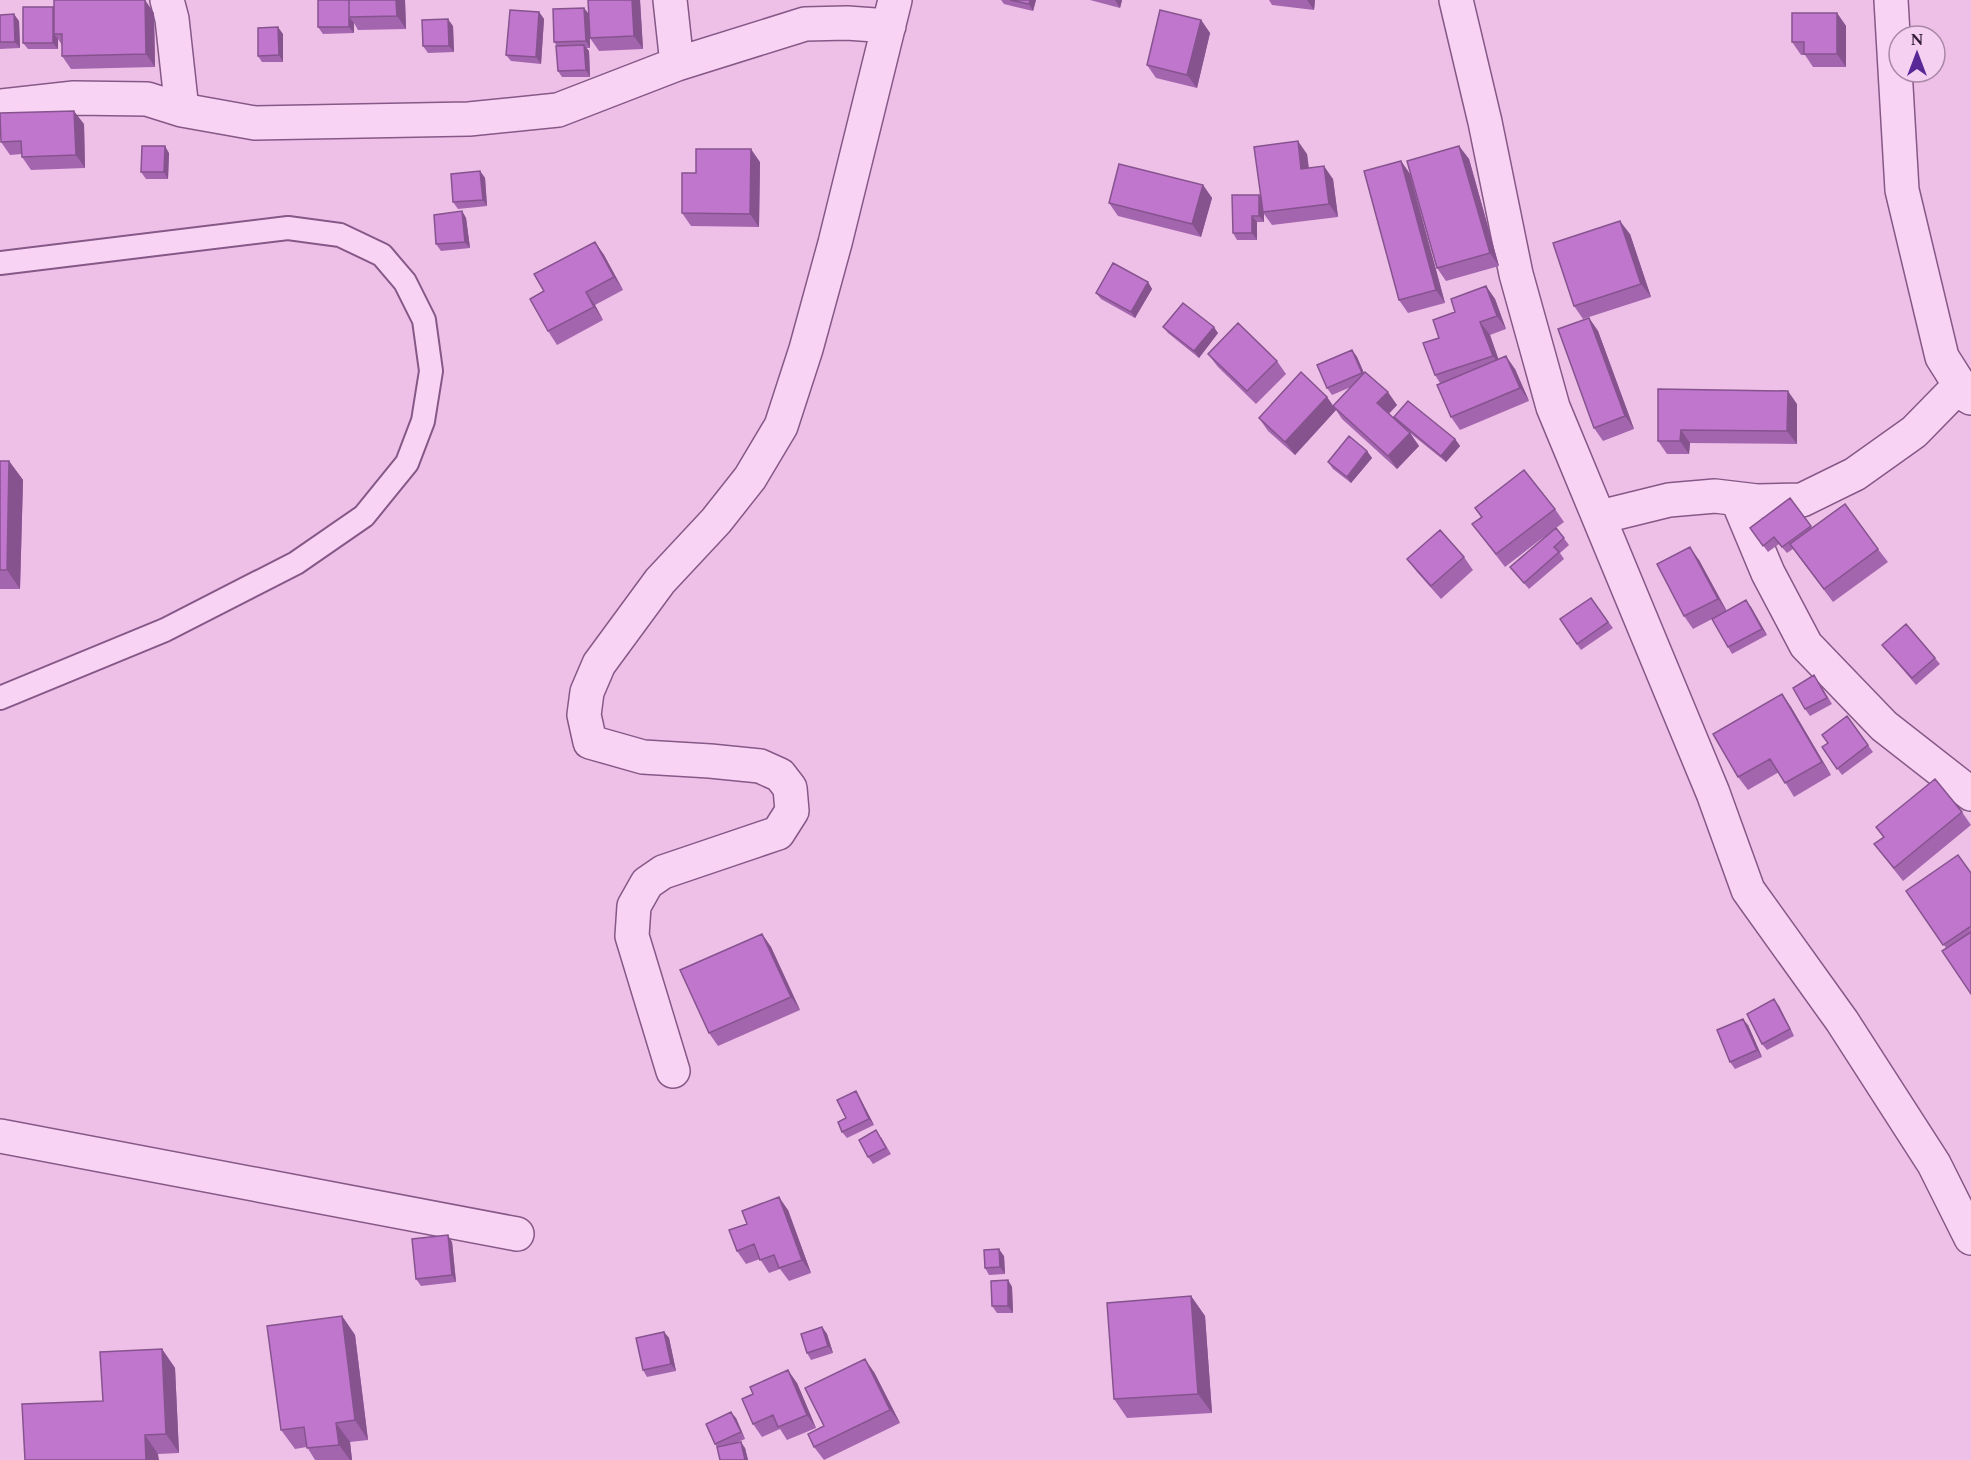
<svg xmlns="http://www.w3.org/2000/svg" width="1971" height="1460" viewBox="0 0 1971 1460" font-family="Spectral,serif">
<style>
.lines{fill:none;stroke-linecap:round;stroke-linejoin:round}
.service-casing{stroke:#855887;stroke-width:26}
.minor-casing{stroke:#855887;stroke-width:36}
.service{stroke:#f9d3f4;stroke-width:22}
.minor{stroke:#f9d3f4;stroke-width:33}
.wall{fill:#a465af}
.shaded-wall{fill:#86538f}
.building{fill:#bf76cc;stroke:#86538f;stroke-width:1.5}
</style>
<rect width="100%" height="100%" fill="#eec0e8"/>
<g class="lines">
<defs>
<path id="service" d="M 0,263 L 288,228 L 340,235 L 382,255 L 405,282 L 424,320 L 431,371 L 423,421 L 407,463 L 364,516 L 296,563 L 165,630 L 0,698"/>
<path id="minor" d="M 167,0 L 172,19 L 182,110
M 670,0 L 677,64
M 1456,0 L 1485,122 L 1516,274 L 1553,407 L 1713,793 L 1748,890 L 1842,1021 L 1934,1164 L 1971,1238
M 1891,0 L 1902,190 L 1942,357 L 1966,395 L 1971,398
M 0,106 L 74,98 L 147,99 L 182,110 L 255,123 L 469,119 L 558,110 L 677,64 L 805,24 L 847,23 L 889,26
M 1737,499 L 1768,573 L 1806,645 L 1884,726 L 1971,794
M 1600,517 L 1669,500 L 1715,496 L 1757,501 L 1802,500 L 1855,474 L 1914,432 L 1960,385
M 673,1071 L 632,936 L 634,906 L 647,883 L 663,872 L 778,833 L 792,811 L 790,788 L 780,775 L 760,766 L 710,761 L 643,757 L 590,742 L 584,715 L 587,692 L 599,664 L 660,581 L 716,521 L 750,478 L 781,426 L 806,349 L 835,243 L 895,0
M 0,1136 L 517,1234"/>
</defs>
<use href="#service" class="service-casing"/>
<use href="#minor" class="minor-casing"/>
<use href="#service" class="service"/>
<use href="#minor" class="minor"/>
</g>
<path class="wall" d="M 318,0 L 405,0 L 406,29 L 358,30 L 354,23 L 354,33 L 323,34 L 318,27 Z
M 640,0 L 643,49 L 599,51 L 590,38 L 590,48 L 586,48 L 589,51 L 590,77 L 562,77 L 558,71 L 557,46 L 554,42 L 584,8 L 589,14 Z
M 1001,0 L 1036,0 L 1033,11 L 1004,4 Z
M 1090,0 L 1122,0 L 1120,8 Z
M 1269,0 L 1315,0 L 1314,10 L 1272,5 Z
M 54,8 L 154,13 L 155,67 L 71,69 L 62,56 L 62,45 L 58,39 L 58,49 L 28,49 L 23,43 Z
M 539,12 L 544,19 L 541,64 L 511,61 L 506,55 Z
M 1837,13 L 1846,26 L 1846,67 L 1813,67 L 1805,55 L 1801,55 L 1792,42 Z
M 0,15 L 19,21 L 20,48 L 0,49 Z
M 1201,20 L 1210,33 L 1197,88 L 1156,78 L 1147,65 Z
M 453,26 L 454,52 L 428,53 L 423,46 Z
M 283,34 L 283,62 L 262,62 L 258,56 Z
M 84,124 L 85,168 L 31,170 L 22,157 L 22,154 L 10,155 L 1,142 Z
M 1459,146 L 1469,159 L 1499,266 L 1446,281 L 1437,268 Z
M 169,153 L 168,179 L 146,179 L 141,172 Z
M 1307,154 L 1309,168 L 1333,179 L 1338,217 L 1272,225 L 1264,214 L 1264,222 L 1257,222 L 1257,240 L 1237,240 L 1233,233 L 1259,195 L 1261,197 Z
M 1401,161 L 1410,174 L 1445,303 L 1408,313 L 1399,300 Z
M 760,162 L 759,227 L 691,226 L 682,213 L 696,173 Z
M 480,171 L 485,178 L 487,206 L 458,209 L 453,202 Z
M 1203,185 L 1212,198 L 1201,237 L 1118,216 L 1109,203 Z
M 462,211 L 466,218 L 470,248 L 441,251 L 436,244 Z
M 1630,234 L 1651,297 L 1583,319 L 1574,306 Z
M 595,242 L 604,255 L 623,290 L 595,305 L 603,320 L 557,345 L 548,331 L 544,291 Z
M 1148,282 L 1152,289 L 1135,318 L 1101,299 L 1096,293 Z
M 1486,286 L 1495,299 L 1506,329 L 1490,335 L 1498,359 L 1515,369 L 1529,401 L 1460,430 L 1451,417 L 1440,383 L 1435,375 L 1439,338 L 1455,312 Z
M 1589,318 L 1598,331 L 1634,429 L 1603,441 L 1594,428 Z
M 1163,327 L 1218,333 L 1199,358 L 1168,333 Z
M 1352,350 L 1357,357 L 1364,373 L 1397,405 L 1389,414 L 1398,423 L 1394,417 L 1455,439 L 1460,446 L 1446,462 L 1405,429 L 1410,433 L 1419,446 L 1397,469 L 1342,419 L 1336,410 L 1295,455 L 1268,431 L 1259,418 L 1327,397 L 1333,406 L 1351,387 L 1332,395 L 1327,388 Z
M 1208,354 L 1277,361 L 1286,374 L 1256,404 L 1218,367 Z
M 1658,389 L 1797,404 L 1797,444 L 1690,443 L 1689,454 L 1667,454 L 1658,441 Z
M 1367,451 L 1372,458 L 1351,483 L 1333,469 L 1328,462 Z
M 0,461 L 9,461 L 23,480 L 20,589 L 0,589 Z
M 1790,498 L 1812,528 L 1878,549 L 1888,562 L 1833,602 L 1793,549 L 1787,553 L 1779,544 L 1768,552 L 1750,528 Z
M 1475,508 L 1555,509 L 1564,522 L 1556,528 L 1569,545 L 1560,553 L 1564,559 L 1529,589 L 1510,567 L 1545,536 L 1505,567 L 1472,524 L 1481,517 Z
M 1464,557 L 1473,570 L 1441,599 L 1417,572 L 1407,559 Z
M 1699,560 L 1727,611 L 1751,607 L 1767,635 L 1732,654 L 1712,619 L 1693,629 L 1684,616 Z
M 1591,598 L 1613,628 L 1581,650 L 1560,619 Z
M 1882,645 L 1935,658 L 1940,664 L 1916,685 Z
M 1819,682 L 1832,704 L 1810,716 L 1805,709 Z
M 1782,694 L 1791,707 L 1831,775 L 1794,797 L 1779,772 L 1748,790 L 1738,777 Z
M 1847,716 L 1873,752 L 1842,775 L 1822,747 L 1828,743 L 1822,735 Z
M 1962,812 L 1971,825 L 1903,881 L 1884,857 L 1874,844 L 1883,837 L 1876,827 Z
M 1971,873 L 1971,994 L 1946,948 L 1906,891 Z
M 762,934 L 771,947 L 800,1010 L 718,1046 L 709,1033 Z
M 1779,1006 L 1794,1036 L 1767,1050 L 1762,1044 Z
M 1748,1025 L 1762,1057 L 1735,1069 L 1730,1062 Z
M 856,1091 L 860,1098 L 874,1125 L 847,1138 L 842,1132 Z
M 881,1137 L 891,1154 L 873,1164 L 868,1157 Z
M 788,1210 L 811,1273 L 789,1281 L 780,1269 L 769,1273 L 760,1259 L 746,1264 L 737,1251 Z
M 452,1242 L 456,1282 L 421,1286 L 416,1279 Z
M 1004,1256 L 1005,1274 L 989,1275 L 985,1268 Z
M 1008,1280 L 1012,1287 L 1013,1313 L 997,1313 L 992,1306 Z
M 1191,1296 L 1205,1316 L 1212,1413 L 1127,1418 L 1114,1399 Z
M 342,1316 L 355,1335 L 368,1440 L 350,1442 L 352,1460 L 315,1460 L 307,1447 L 295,1449 L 281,1430 Z
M 822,1327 L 827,1334 L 833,1353 L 811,1360 L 807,1353 Z
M 664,1332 L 669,1338 L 676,1371 L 647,1377 L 643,1370 Z
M 162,1349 L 175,1368 L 179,1453 L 158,1454 L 103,1401 Z
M 874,1372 L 900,1423 L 824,1460 L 814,1447 L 824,1426 Z
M 797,1383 L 816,1428 L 787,1440 L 780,1429 L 762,1437 L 753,1424 Z
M 736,1418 L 745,1439 L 738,1442 L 745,1448 L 748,1460 L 720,1460 L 718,1449 L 715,1444 Z"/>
<path class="shaded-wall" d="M 145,0 L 154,13 L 155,67 L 146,54 Z
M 349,0 L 349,17 L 354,23 L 354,33 L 349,27 Z
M 396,0 L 405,0 L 406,29 L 397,16 Z
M 632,0 L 640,0 L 643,49 L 634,36 Z
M 1030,0 L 1036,0 L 1033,11 L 1029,4 Z
M 1115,0 L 1122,0 L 1120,8 Z
M 1307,0 L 1315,0 L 1314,10 Z
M 53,7 L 57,13 L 54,34 L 58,39 L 58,49 L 53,43 Z
M 584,8 L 589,15 L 590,48 L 586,41 Z
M 539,12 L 544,19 L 541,64 L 536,57 Z
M 1837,13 L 1846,26 L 1846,67 L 1837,54 Z
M 14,14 L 19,21 L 20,48 L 15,42 Z
M 448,19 L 453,26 L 454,52 L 449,46 Z
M 1201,20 L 1210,33 L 1197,88 L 1187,75 Z
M 278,27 L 283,34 L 283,62 L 279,55 Z
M 584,45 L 589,51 L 590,77 L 586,70 Z
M 74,111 L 84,124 L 85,168 L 76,155 Z
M 1298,141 L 1307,154 L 1310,182 L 1301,169 Z
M 165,146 L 169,153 L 168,179 L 164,172 Z
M 1459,146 L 1469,159 L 1499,266 L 1490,253 Z
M 751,149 L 760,162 L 759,227 L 750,214 Z
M 1401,161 L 1410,174 L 1445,303 L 1436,290 Z
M 1324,166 L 1333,179 L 1338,217 L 1329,204 Z
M 480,171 L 485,178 L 487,206 L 483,200 Z
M 1203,185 L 1212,198 L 1201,237 L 1192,224 Z
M 1259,195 L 1264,201 L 1263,212 L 1264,214 L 1264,222 L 1259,216 Z
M 462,211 L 466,218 L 470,248 L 465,242 Z
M 1252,216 L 1257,222 L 1257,240 L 1252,233 Z
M 1620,221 L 1630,234 L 1651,297 L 1641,284 Z
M 595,242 L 604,255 L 623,290 L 614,277 Z
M 1148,282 L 1152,289 L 1135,318 L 1131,312 Z
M 1486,286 L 1495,299 L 1506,329 L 1497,316 Z
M 586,292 L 595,305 L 603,320 L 594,307 Z
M 1589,318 L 1598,331 L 1634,429 L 1625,416 Z
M 1480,322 L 1490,335 L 1502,369 L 1493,356 Z
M 1214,327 L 1218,333 L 1199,358 L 1194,351 Z
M 1352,350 L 1357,357 L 1367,380 L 1362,373 Z
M 1506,356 L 1515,369 L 1529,401 L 1520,388 Z
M 1788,391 L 1797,404 L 1797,444 L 1787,431 Z
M 1388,392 L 1397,405 L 1386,416 L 1377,403 Z
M 1327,397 L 1336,410 L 1295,455 L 1285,442 Z
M 1681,430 L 1690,443 L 1689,454 L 1680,441 Z
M 1410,433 L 1419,446 L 1397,469 L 1388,456 Z
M 1455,439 L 1460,446 L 1446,462 L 1441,456 Z
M 1367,451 L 1372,458 L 1351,483 L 1347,477 Z
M 9,461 L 23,480 L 20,589 L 7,570 Z
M 1690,547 L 1699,560 L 1727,612 L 1718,599 Z
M 1746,600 L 1751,607 L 1767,635 L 1762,629 Z
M 1782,694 L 1791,707 L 1831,775 L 1822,762 Z
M 762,934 L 771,947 L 800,1010 L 791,997 Z
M 1774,999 L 1779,1006 L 1794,1036 L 1790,1029 Z
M 1743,1019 L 1748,1025 L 1762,1057 L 1757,1050 Z
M 856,1091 L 860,1098 L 874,1125 L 869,1119 Z
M 779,1197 L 788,1210 L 811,1273 L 802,1260 Z
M 448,1235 L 452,1242 L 456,1282 L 452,1275 Z
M 999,1249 L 1004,1256 L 1005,1274 L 1000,1267 Z
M 1008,1280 L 1012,1287 L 1013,1313 L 1008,1306 Z
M 1191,1296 L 1205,1316 L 1212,1413 L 1198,1394 Z
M 342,1316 L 355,1335 L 368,1440 L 355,1420 Z
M 822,1327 L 827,1334 L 833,1353 L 828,1346 Z
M 664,1332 L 669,1338 L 676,1371 L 671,1364 Z
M 162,1349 L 175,1368 L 179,1453 L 166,1434 Z
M 865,1359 L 874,1372 L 900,1423 L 890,1410 Z
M 788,1370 L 797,1383 L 816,1428 L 807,1415 Z
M 731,1412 L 736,1418 L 745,1439 L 741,1432 Z
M 336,1423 L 350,1442 L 352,1460 L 350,1460 L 339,1445 Z
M 145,1435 L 158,1454 L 159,1460 L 146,1460 Z
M 741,1442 L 745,1448 L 748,1460 L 745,1460 Z"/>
<path class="building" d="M 54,0 L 145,0 L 146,54 L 62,56 L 62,34 L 54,34 Z
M 318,0 L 349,0 L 349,27 L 318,27 Z
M 349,0 L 396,0 L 397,16 L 349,17 Z
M 588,0 L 632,0 L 634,36 L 590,38 Z
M 1010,0 L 1030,0 L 1029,4 Z
M 23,7 L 53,7 L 53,43 L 23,43 Z
M 584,8 L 586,41 L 554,42 L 553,9 Z
M 510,10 L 539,12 L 536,57 L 506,55 Z
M 1160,10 L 1201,20 L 1187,75 L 1147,65 Z
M 1792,13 L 1837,13 L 1837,54 L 1804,54 L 1804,42 L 1792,42 Z
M 14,14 L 15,42 L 0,42 L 0,15 Z
M 448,19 L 449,46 L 423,46 L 422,20 Z
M 278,27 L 279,55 L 258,56 L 258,28 Z
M 584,45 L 586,70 L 558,71 L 556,46 Z
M 74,111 L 76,155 L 22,157 L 21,141 L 1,142 L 0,113 Z
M 1298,141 L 1301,169 L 1324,166 L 1329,204 L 1263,212 L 1254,147 Z
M 142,146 L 165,146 L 164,172 L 141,172 Z
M 1459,146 L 1490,253 L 1437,268 L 1407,161 Z
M 696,149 L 751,149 L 750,214 L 682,213 L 682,173 L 696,173 Z
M 1401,161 L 1436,290 L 1399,300 L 1364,171 Z
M 1119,164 L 1203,185 L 1192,224 L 1109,203 Z
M 480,171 L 483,200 L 453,202 L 451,174 Z
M 1232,195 L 1259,195 L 1259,216 L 1252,216 L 1252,233 L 1233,233 Z
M 462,211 L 465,242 L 436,244 L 434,215 Z
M 1620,221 L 1641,284 L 1574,306 L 1553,243 Z
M 595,242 L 614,277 L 586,292 L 594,307 L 548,331 L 530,299 L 544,291 L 534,274 Z
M 1113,263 L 1148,282 L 1131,312 L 1096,293 Z
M 1486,286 L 1497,316 L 1480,322 L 1493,356 L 1435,375 L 1423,343 L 1439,338 L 1433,320 L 1455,312 L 1451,299 Z
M 1183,303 L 1214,327 L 1194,351 L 1163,327 Z
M 1589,318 L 1625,416 L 1594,428 L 1558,329 Z
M 1238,323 L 1277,361 L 1247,391 L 1208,354 Z
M 1352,350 L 1362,373 L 1327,388 L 1317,365 Z
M 1506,356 L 1520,388 L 1451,417 L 1437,385 Z
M 1301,372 L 1327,397 L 1285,442 L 1259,418 Z
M 1365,372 L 1388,392 L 1377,403 L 1410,433 L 1388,456 L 1333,406 Z
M 1658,389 L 1788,391 L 1787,431 L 1681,430 L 1680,441 L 1658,441 Z
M 1408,401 L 1455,439 L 1441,456 L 1394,417 Z
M 1349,436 L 1367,451 L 1347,477 L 1328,462 Z
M 0,461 L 9,461 L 7,570 L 0,570 Z
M 1524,470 L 1555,509 L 1496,554 L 1472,524 L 1482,517 L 1475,508 Z
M 1790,498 L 1811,526 L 1782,547 L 1774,537 L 1763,546 L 1750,528 Z
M 1845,504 L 1878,549 L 1824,589 L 1790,544 Z
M 1556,528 L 1564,538 L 1554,547 L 1559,552 L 1524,583 L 1510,567 Z
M 1440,530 L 1464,557 L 1431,586 L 1407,559 Z
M 1690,547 L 1718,599 L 1684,616 L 1657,564 Z
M 1591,598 L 1608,622 L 1577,644 L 1560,619 Z
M 1746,600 L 1762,629 L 1728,647 L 1712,619 Z
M 1906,624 L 1935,658 L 1912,678 L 1882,645 Z
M 1814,675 L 1827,698 L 1805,709 L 1793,688 Z
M 1782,694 L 1822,762 L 1785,783 L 1770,759 L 1738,777 L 1713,734 Z
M 1847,716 L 1868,745 L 1837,769 L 1822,747 L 1828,743 L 1822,735 Z
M 1935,779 L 1962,812 L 1894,868 L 1874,844 L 1884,837 L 1876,827 Z
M 1958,855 L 1971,873 L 1971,926 L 1943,945 L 1906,891 Z
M 1971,932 L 1971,994 L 1942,951 Z
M 762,934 L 791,997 L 709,1033 L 680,970 Z
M 1774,999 L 1790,1029 L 1762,1044 L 1747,1014 Z
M 1743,1019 L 1757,1050 L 1730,1062 L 1717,1030 Z
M 856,1091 L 869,1119 L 842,1132 L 838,1122 L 846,1118 L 837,1100 Z
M 876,1130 L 886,1148 L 868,1157 L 859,1140 Z
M 779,1197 L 802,1260 L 779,1268 L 774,1255 L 760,1260 L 754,1244 L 737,1251 L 729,1230 L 747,1224 L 742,1211 Z
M 448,1235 L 452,1275 L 416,1279 L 412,1239 Z
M 999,1249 L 1000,1267 L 985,1268 L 984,1250 Z
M 1008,1280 L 1008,1306 L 992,1306 L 991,1281 Z
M 1191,1296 L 1198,1394 L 1114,1399 L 1107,1303 Z
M 342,1316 L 355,1420 L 336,1423 L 339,1445 L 307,1448 L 304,1427 L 281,1430 L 267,1326 Z
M 822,1327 L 828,1346 L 807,1353 L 801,1334 Z
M 664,1332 L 671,1364 L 643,1370 L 636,1338 Z
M 162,1349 L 166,1434 L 145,1435 L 146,1460 L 25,1460 L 22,1404 L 103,1401 L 100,1352 Z
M 865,1359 L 890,1410 L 814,1447 L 808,1434 L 824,1426 L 805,1388 Z
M 788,1370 L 807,1415 L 778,1427 L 773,1415 L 753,1424 L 742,1399 L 753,1394 L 750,1387 Z
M 731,1412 L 741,1432 L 715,1444 L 706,1424 Z
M 741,1442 L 745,1460 L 720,1460 L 717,1447 Z"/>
<g transform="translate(1917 54)"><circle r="28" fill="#f5d0f0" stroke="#a888a6" stroke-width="1.5"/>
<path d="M0-4.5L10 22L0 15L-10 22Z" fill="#572896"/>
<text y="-9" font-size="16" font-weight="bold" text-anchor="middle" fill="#341d36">N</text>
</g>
</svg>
